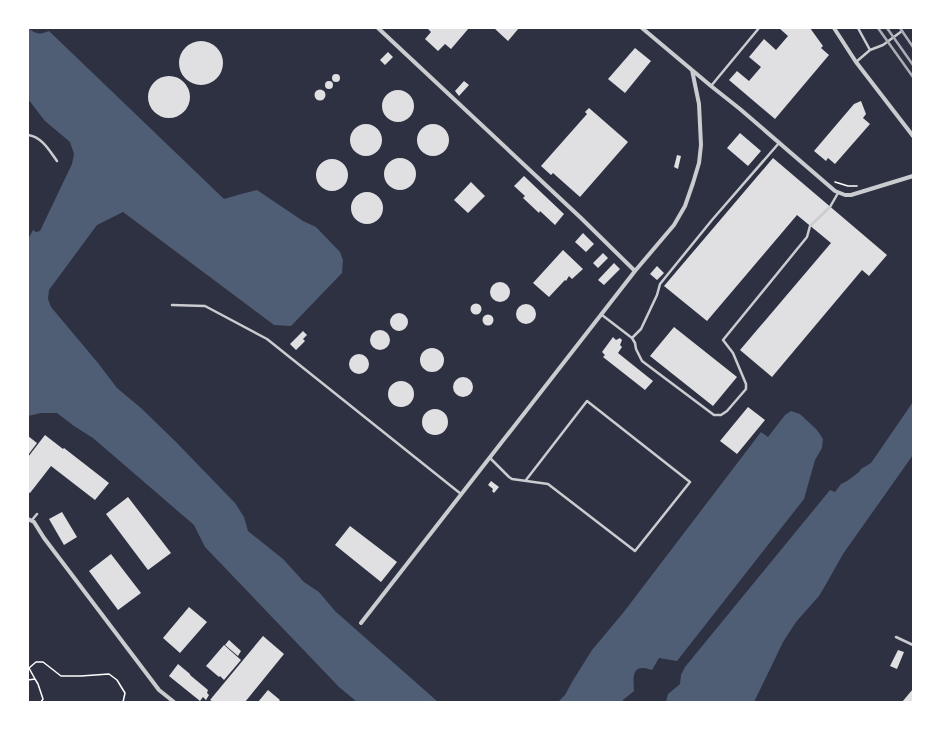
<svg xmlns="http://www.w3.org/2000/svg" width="941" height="730" viewBox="0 0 941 730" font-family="Figtree,sans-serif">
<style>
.water{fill:#4f5d75}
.building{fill:#e0e0e3}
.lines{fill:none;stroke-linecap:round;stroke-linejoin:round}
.path{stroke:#fff;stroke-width:1.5}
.service{stroke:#caccd0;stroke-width:2.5}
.minor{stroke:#caccd0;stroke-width:4}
.rail{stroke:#abadb3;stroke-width:2.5}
</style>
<rect width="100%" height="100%" fill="#2d3142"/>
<path class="water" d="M 28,28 C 35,34 40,35 49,31 L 224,199 L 241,194 L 257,190 L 303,221 L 316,227 L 340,252 L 343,260 L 342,273 L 291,326 L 274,325 L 123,212 L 97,225 L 49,290 L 48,299 L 51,307 L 98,363 L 117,388 L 141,408 L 176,442 L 235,503 L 244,517 L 248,531 L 283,559 L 304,582 L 319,592 L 335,611 L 438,702 L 357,702 L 339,687 L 205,547 L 194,525 L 93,438 L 74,426 L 57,413 L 41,413 L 28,416 L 28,239 L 33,230 L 36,232 L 40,231 L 72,164 L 74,154 L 70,142 L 45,121 L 28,99 Z
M 913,402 L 913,455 L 843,554 L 825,586 L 819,596 L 796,622 L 783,642 L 772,665 L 754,702 L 666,702 L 668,694 L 680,684 L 681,675 L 685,667 L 830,490 L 835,492 L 841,484 L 847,481 L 859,472 L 861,469 L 871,463 Z
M 791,411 L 800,414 L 817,430 L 823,439 L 822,448 L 815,460 L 804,499 L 677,661 L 659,658 L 652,670 C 632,663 633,675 634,691 L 623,700 L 623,702 L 558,702 L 565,695 L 572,682 L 592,650 L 623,613 L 761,432 L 768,437 L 785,415 Z"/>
<path class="building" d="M 427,28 L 469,28 L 451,49 L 445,44 L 438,51 L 425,39 L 431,32 Z
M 494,28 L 519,28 L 508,41 Z
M 779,28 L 810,28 L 823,46 L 821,48 L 829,55 L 775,119 L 729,80 L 737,71 L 749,81 L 761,67 L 749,57 L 764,39 L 776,50 L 788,36 Z
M179 63a22 22 0 1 1 44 0a22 22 0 1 1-44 0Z
M 635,48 L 651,61 L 625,93 L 608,79 Z
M 388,52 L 393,57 L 385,65 L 380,60 Z
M332 78a4 4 0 1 1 8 0a4 4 0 1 1-8 0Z
M148 97a21 21 0 1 1 42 0a21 21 0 1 1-42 0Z
M325 85a4 4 0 1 1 8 0a4 4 0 1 1-8 0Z
M 464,81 L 469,85 L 459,96 L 455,91 Z
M314.5 95a5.5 5.5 0 1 1 11 0a5.5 5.5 0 1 1-11 0Z
M382 106a16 16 0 1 1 32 0a16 16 0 1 1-32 0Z
M 861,101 L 866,114 L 863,118 L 870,124 L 835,164 L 828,158 L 826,161 L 814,151 L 854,104 Z
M 589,108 L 628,142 L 580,197 L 553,173 L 551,175 L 541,166 L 587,114 L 585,112 Z
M417 140a16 16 0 1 1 32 0a16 16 0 1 1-32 0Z
M350 140a16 16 0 1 1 32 0a16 16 0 1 1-32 0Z
M 740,133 L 761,151 L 748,166 L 727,148 Z
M 677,155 L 681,156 L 678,169 L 674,167 Z
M 773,158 L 887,255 L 869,276 L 862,270 L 772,377 L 740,350 L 831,243 L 797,215 L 707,321 L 664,286 Z
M384 174a16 16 0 1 1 32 0a16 16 0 1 1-32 0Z
M316 175a16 16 0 1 1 32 0a16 16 0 1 1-32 0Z
M 524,176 L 564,214 L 555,225 L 540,211 L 539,213 L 523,198 L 525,196 L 514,186 Z
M 471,182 L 485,196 L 468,213 L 454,200 Z
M351 208a16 16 0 1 1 32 0a16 16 0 1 1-32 0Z
M 583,233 L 594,244 L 586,252 L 575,242 Z
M 563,250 L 583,269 L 572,279 L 569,276 L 566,281 L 565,280 L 549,297 L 533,283 Z
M 603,253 L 608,258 L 598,268 L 593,263 Z
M 614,263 L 620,269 L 604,285 L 598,280 Z
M 657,266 L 664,273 L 657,280 L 650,274 Z
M490 292a10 10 0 1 1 20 0a10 10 0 1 1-20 0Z
M470.5 309a5.5 5.5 0 1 1 11 0a5.5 5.5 0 1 1-11 0Z
M516 314a10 10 0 1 1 20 0a10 10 0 1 1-20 0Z
M390 322a9 9 0 1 1 18 0a9 9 0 1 1-18 0Z
M482.5 320a5.5 5.5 0 1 1 11 0a5.5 5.5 0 1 1-11 0Z
M 674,327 L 737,377 L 713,406 L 650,356 Z
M370 340a10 10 0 1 1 20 0a10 10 0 1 1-20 0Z
M 303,331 L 307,335 L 303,339 L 305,341 L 296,350 L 290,344 Z
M 613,337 L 616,340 L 620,338 L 622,340 L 620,345 L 622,347 L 618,353 L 653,381 L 645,390 L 603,357 L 605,355 L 602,352 Z
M420 360a12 12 0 1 1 24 0a12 12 0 1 1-24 0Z
M349 364a10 10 0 1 1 20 0a10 10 0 1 1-20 0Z
M453 387a10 10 0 1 1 20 0a10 10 0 1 1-20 0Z
M388 394a13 13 0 1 1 26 0a13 13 0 1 1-26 0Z
M 748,407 L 765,420 L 737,454 L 720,441 Z
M422 422a13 13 0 1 1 26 0a13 13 0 1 1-26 0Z
M 45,435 L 63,449 L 64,448 L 109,483 L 95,500 L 51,466 L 30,493 L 28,492 L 28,457 Z
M 28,436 L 37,443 L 28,455 Z
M 491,481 L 499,487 L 494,493 L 492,491 L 493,489 L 488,485 Z
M 128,497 L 171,553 L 148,570 L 106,514 Z
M 62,512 L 77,537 L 64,545 L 49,519 Z
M 350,526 L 397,562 L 381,582 L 335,545 Z
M 111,554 L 141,593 L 118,610 L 89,571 Z
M 189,607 L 207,622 L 180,653 L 163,638 Z
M 263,636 L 284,654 L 245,702 L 214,702 L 210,700 Z
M 229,640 L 241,651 L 238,656 L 225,645 Z
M 224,645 L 241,660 L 224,680 L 220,676 L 219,677 L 206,666 Z
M 898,650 L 904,652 L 897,669 L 890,666 Z
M 178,664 L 190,674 L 190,675 L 208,690 L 207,693 L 209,695 L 206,700 L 203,697 L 200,701 L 169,676 Z
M 913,689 L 913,702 L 902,702 Z
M 268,690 L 280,700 L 278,702 L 258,702 Z"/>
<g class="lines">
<path class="path" d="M 835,182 L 848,186 L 857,186
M 35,679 L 38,684 L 43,699 L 41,702
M 28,680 L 35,679 L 29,668 L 36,662 L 43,662 L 61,676 L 81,676 L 109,674 L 117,680 L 125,693 L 123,702"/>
<path class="service" d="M 870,50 L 883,45 L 902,31
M 856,62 L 870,50 L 858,28
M 711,86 L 759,28
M 28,135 C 42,137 49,150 57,161
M 172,305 L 205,306 L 267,339 L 461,494
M 602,315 L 632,338 L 635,343 L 636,349 L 642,361 L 714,415 L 721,415 L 727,411 L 746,389 L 746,384 L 733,353 L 723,340 L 807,237 L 810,226 L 830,207 L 838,193
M 632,338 L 641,329 L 657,295 L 660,284 L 712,220 L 779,143
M 490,458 L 509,477 L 512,479 L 548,484 L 635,551 L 690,482 L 587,401 L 526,480
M 32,520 L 37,514
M 896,637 L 913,645"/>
<path class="minor" d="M 378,28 L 581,218 L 635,271
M 642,28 L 711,86 L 740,109 L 835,191 L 845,195 L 851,195 L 913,176
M 834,28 L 856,62 L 913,136
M 28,519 L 34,522 L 44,538 L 159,690 L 174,702
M 361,623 L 635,271 L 674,225 L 685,206 L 693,183 L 699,163 L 701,145 L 699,104 L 692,70"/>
<path class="rail" d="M 878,28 L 913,77
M 887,28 L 913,65
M 900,28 L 913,47"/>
</g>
<rect width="941" height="730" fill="none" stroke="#ffffff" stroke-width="58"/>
</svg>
